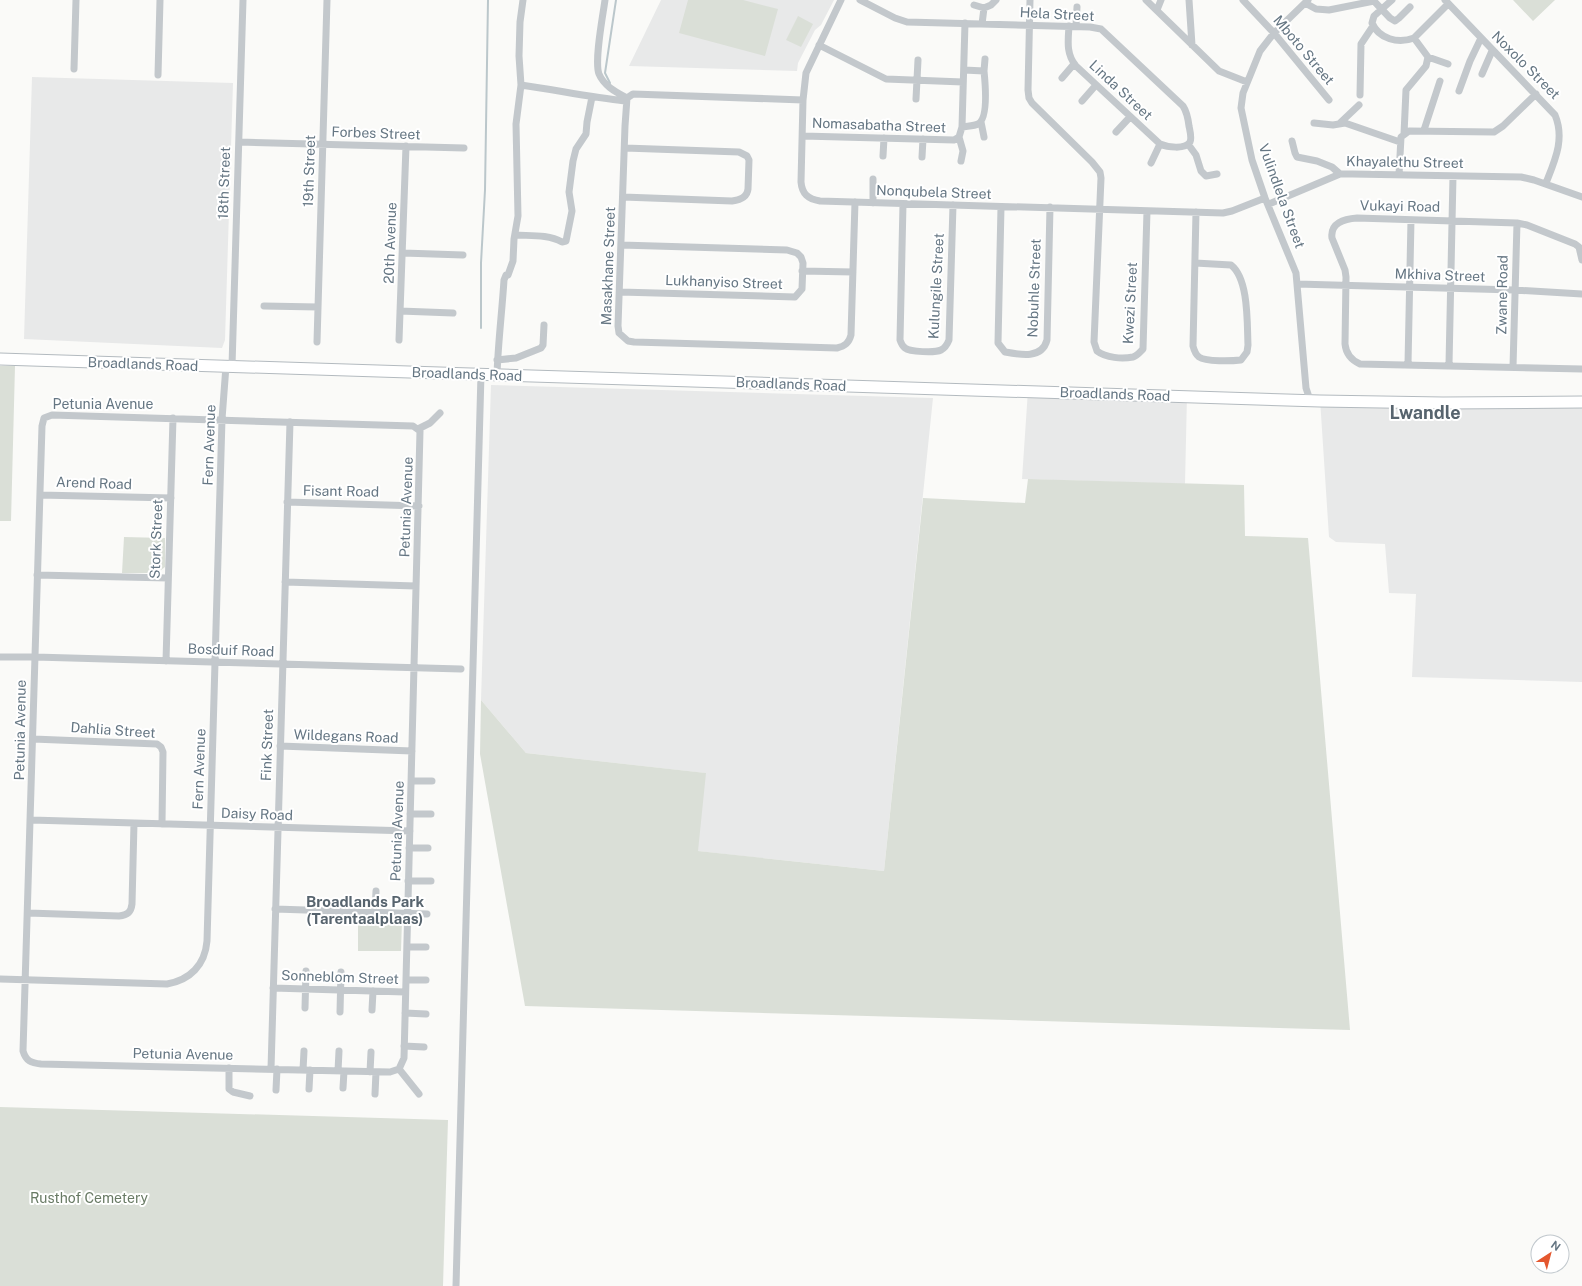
<svg xmlns="http://www.w3.org/2000/svg" width="1582" height="1286" viewBox="0 0 1582 1286" font-family="'Public Sans',sans-serif">
<style>
.built{fill:#e8e9e9}
.green{fill:#dadfd7}
.lines{fill:none;stroke-linecap:round;stroke-linejoin:round}
.stream{stroke:#bbc7cb;stroke-width:2}
.secondary-casing{stroke:#b3babf;stroke-width:13}
.street{stroke:#c3c8cc;stroke-width:7}
.secondary{stroke:#fff;stroke-width:11}
.labels{text-anchor:middle;stroke-width:4;stroke-linejoin:round;paint-order:stroke}
.street-label{font-size:14px;fill:#657683;stroke:#fff}
.park-label{font-size:14px;fill:#687a64;stroke:#fff}
.neighbourhood-label{font-size:15px;font-weight:bold;fill:#57646e;stroke:#fff}
.district-label{font-size:18px;font-weight:bold;fill:#57646e;stroke:#fff}
</style>
<rect width="100%" height="100%" fill="#fafaf8"/>
<path class="built" d="M 661,0 L 834,0 L 821,25 L 815,30 L 798,63 L 797,71 L 629,66 Z
M 32,77 L 233,83 L 225,340 L 222,348 L 24,339 Z
M 491,385 L 933,398 L 884,871 L 697,851 L 705,773 L 526,753 L 481,700 Z
M 1028,390 L 1187,395 L 1185,484 L 1022,479 Z
M 1320,399 L 1582,401 L 1582,682 L 1412,677 L 1416,594 L 1389,593 L 1385,544 L 1336,542 L 1329,537 Z"/>
<path class="green" d="M 688,0 L 743,0 L 778,9 L 765,56 L 679,33 Z
M 1513,0 L 1555,0 L 1533,21 Z
M 798,16 L 813,24 L 801,47 L 786,40 Z
M 0,366 L 15,366 L 11,521 L 0,521 Z
M 1028,479 L 1244,485 L 1245,536 L 1308,538 L 1350,1030 L 525,1006 L 480,754 L 481,700 L 526,753 L 706,773 L 698,851 L 884,871 L 923,498 L 1025,503 Z
M 124,537 L 165,538 L 165,567 L 157,573 L 122,573 Z
M 358,916 L 399,916 L 402,920 L 401,951 L 358,951 Z
M 0,1107 L 448,1120 L 443,1286 L 0,1286 Z"/>
<g class="lines">
<path class="stream" d="M 610,83 L 605,73 L 616,0
M 481,328 L 481,263 L 485,190 L 488,0"/>
<defs>
<path id="secondary" d="M 0,359 L 1320,401 L 1443,403 L 1582,402"/>
</defs>
<use href="#secondary" class="secondary-casing"/>
<path class="street" d="M 605,0 C 603,15 594,61 599,74 C 604,86 616,92 627,98
M 841,0 L 806,73 L 803,100 L 801,182 C 802,194 808,199 820,201 L 1223,213 L 1232,211 L 1265,198
M 860,0 L 895,18 L 907,22 L 1090,27 L 1101,29 L 1183,106 C 1187,112 1188,118 1189,126 C 1190,131 1192,138 1190,142 C 1185,150 1167,147 1160,144 L 1076,66 C 1066,54 1068,41 1069,26
M 1030,0 L 1028,90 L 1029,98 L 1032,103 L 1092,162 L 1100,172 L 1101,178 L 1094,342 L 1097,351 C 1106,358 1122,359 1133,357 C 1137,356 1140,352 1143,349 L 1147,211
M 1146,0 L 1219,71 L 1247,82
M 1189,0 L 1192,45
M 1243,0 L 1274,33 L 1329,100
M 1308,0 L 1274,33 L 1260,51 L 1243,93 L 1241,108 L 1252,160 L 1265,198 L 1296,273 L 1306,388 L 1310,400
M 1373,0 L 1390,18 L 1395,21 L 1399,18 L 1410,7
M 1392,0 L 1374,16 L 1372,23 C 1379,39 1398,44 1414,38 L 1448,4
M 1445,0 L 1555,115 C 1565,139 1555,160 1546,183
M 1305,3 L 1316,9 L 1329,10 L 1374,1
M 974,5 L 984,8
M 1157,10 L 1161,0
M 982,24 L 984,8 L 991,5 L 996,0
M 1076,26 L 1077,7
M 819,45 L 886,79 L 963,82
M 1428,57 L 1448,64
M 74,69 L 76,0
M 984,71 L 985,59
M 1482,74 L 1492,51
M 158,75 L 160,0
M 1062,78 L 1074,64
M 521,85 C 556,90 590,97 625,101
M 1459,91 L 1470,61 L 1481,38
M 1360,95 L 1361,44 L 1373,26
M 916,99 L 918,60
M 803,100 L 633,94 L 627,98 L 625,126 L 618,326 L 619,333 L 628,341 L 634,342 L 837,348 C 845,346 849,343 851,335 L 855,202
M 1082,101 L 1096,85
M 981,122 L 984,137
M 1314,123 L 1333,125 L 1345,123 L 1400,142
M 1340,123 L 1359,105
M 962,127 C 967,126 974,126 978,124 C 989,118 985,81 984,71 L 964,70
M 1424,130 L 1440,81
M 1116,132 L 1130,117
M 1404,134 L 1406,90 L 1426,66 L 1428,57 L 1414,38
M 803,136 L 954,140 L 959,137 L 962,127 L 965,23
M 959,137 L 963,151 L 961,161
M 1292,141 L 1295,153 L 1297,157 L 1317,161 L 1332,167 L 1340,174
M 239,142 L 464,148
M 1188,144 L 1196,155 L 1201,171 L 1206,176 L 1217,174
M 883,156 L 884,138
M 922,157 L 923,139
M 1151,163 L 1160,144
M 1399,175 L 1401,137 L 1409,131 L 1494,132 L 1503,126 L 1536,94
M 623,197 L 732,201 C 739,200 747,198 748,189 L 749,160 L 747,156 L 739,152 L 625,148
M 873,203 L 873,179
M 903,204 L 900,340 C 901,343 902,346 905,348 C 910,352 935,353 941,350 C 945,348 947,345 949,340 L 953,205
M 1269,204 L 1340,174 L 1352,174 L 1521,177 L 1534,180 L 1582,197
M 1001,207 L 998,343 L 1005,352 C 1021,355 1042,359 1047,340 L 1050,207
M 515,235 C 530,236 548,234 562,242 L 566,241 L 572,211 L 569,192 L 573,161 L 576,149 L 586,134 L 587,122 L 592,97
M 403,253 L 463,255
M 1582,260 L 1579,247 L 1575,244 L 1527,225 L 1517,223 L 1357,218 C 1344,219 1330,223 1332,238 L 1345,270 L 1346,277 L 1345,344 C 1346,354 1351,360 1360,364 L 1582,369
M 1195,263 L 1231,265 C 1249,279 1247,324 1248,345 L 1247,352 L 1241,360 C 1232,361 1206,362 1199,357 C 1195,354 1194,350 1193,346 L 1196,212
M 802,271 L 853,272
M 1297,284 L 1514,290 L 1582,294
M 620,292 L 795,297 L 802,289 L 803,263 L 801,257 L 797,253 L 787,250 L 621,245
M 264,306 L 318,307
M 400,311 L 453,313
M 399,340 L 406,146
M 317,342 L 327,0
M 497,360 L 516,358 L 541,348 L 543,345 L 544,325
M 1408,364 L 1411,220
M 1449,365 L 1453,176
M 232,366 L 243,0
M 1513,367 L 1517,223
M 497,375 C 498,343 502,312 504,280 L 506,275 L 508,275 L 513,261 L 514,239 L 518,216 L 516,124 L 521,85 L 519,56 L 520,22 L 523,0
M 52,415 L 413,426 L 420,431 L 404,1058 L 399,1069 L 390,1072 L 41,1064 C 31,1063 26,1061 23,1051 L 42,426 L 44,418 Z
M 418,429 L 430,423 L 440,413
M 40,495 L 171,498
M 287,502 L 419,506
M 37,575 L 168,578
M 285,582 L 416,586
M 0,657 L 35,657 L 461,669
M 166,661 L 173,418
M 33,739 L 157,744 L 161,747 L 163,752 L 162,824
M 280,746 L 412,751
M 411,781 L 432,781
M 410,814 L 431,814
M 31,820 L 410,831
M 409,848 L 428,848
M 408,881 L 431,881
M 275,909 L 427,914
M 375,912 L 376,891
M 28,913 L 119,916 C 128,915 131,912 132,904 L 134,823
M 407,947 L 426,947
M 0,979 L 167,984 C 190,980 205,965 207,941 L 222,419 L 226,366
M 406,980 L 426,980
M 273,988 L 405,992
M 305,1008 L 306,971
M 372,1010 L 373,991
M 340,1012 L 341,972
M 405,1013 L 426,1014
M 404,1046 L 424,1047
M 229,1068 L 229,1089 L 233,1092 L 250,1096
M 271,1069 L 290,422
M 399,1069 L 419,1094
M 303,1070 L 304,1051
M 338,1071 L 339,1051
M 370,1072 L 371,1052
M 343,1088 L 344,1071
M 309,1089 L 310,1070
M 276,1090 L 277,1069
M 375,1094 L 376,1072
M 456,1286 L 481,374"/>
<use href="#secondary" class="secondary"/>
</g>
<g class="labels">
<g class="street-label">
<text transform="translate(1057 14) rotate(3)" y="5">Hela Street</text>
<text transform="translate(1304 50) rotate(50)" y="5">Mboto Street</text>
<text transform="translate(1526 65) rotate(45)" y="5">Noxolo Street</text>
<text transform="translate(1121 90) rotate(43)" y="5">Linda Street</text>
<text transform="translate(879 125) rotate(2)" y="5">Nomasabatha Street</text>
<text transform="translate(376 133) rotate(2)" y="5">Forbes Street</text>
<text transform="translate(1405 162) rotate(1)" y="5">Khayalethu Street</text>
<text transform="translate(309 171) rotate(-88)" y="5">19th Street</text>
<text transform="translate(224 183) rotate(-88)" y="5">18th Street</text>
<text transform="translate(934 192) rotate(2)" y="5">Nonqubela Street</text>
<text transform="translate(1282 196) rotate(70)" y="5">Vulindlela Street</text>
<text transform="translate(1400 206) rotate(1)" y="5">Vukayi Road</text>
<text transform="translate(390 243) rotate(-88)" y="5">20th Avenue</text>
<text transform="translate(608 266) rotate(-88)" y="5">Masakhane Street</text>
<text transform="translate(1440 275) rotate(2)" y="5">Mkhiva Street</text>
<text transform="translate(724 282) rotate(2)" y="5">Lukhanyiso Street</text>
<text transform="translate(936 286) rotate(-87)" y="5">Kulungile Street</text>
<text transform="translate(1034 288) rotate(-88)" y="5">Nobuhle Street</text>
<text transform="translate(1502 295) rotate(-89)" y="5">Zwane Road</text>
<text transform="translate(1130 303) rotate(-87)" y="5">Kwezi Street</text>
<text transform="translate(143 364) rotate(2)" y="5">Broadlands Road</text>
<text transform="translate(467 374) rotate(2)" y="5">Broadlands Road</text>
<text transform="translate(791 384) rotate(2)" y="5">Broadlands Road</text>
<text transform="translate(1115 394) rotate(2)" y="5">Broadlands Road</text>
<text x="103" y="409">Petunia Avenue</text>
<text transform="translate(209 445) rotate(-88)" y="5">Fern Avenue</text>
<text transform="translate(94 483) rotate(2)" y="5">Arend Road</text>
<text transform="translate(341 491) rotate(1)" y="5">Fisant Road</text>
<text transform="translate(406 507) rotate(-88)" y="5">Petunia Avenue</text>
<text transform="translate(156 539) rotate(-88)" y="5">Stork Street</text>
<text transform="translate(231 650) rotate(2)" y="5">Bosduif Road</text>
<text transform="translate(20 730) rotate(-89)" y="5">Petunia Avenue</text>
<text transform="translate(113 730) rotate(4)" y="5">Dahlia Street</text>
<text transform="translate(346 736) rotate(2)" y="5">Wildegans Road</text>
<text transform="translate(267 745) rotate(-88)" y="5">Fink Street</text>
<text transform="translate(199 769) rotate(-88)" y="5">Fern Avenue</text>
<text transform="translate(257 814) rotate(2)" y="5">Daisy Road</text>
<text transform="translate(397 831) rotate(-88)" y="5">Petunia Avenue</text>
<text transform="translate(340 977) rotate(2)" y="5">Sonneblom Street</text>
<text transform="translate(183 1054) rotate(1)" y="5">Petunia Avenue</text>
</g>
<g class="park-label">
<text x="89" y="1203">Rusthof Cemetery</text>
</g>
<g class="neighbourhood-label">
<text x="365" y="907">Broadlands Park<tspan x="365" dy="17">(Tarentaalplaas)</tspan></text>
</g>
<g class="district-label">
<text x="1425" y="419">Lwandle</text>
</g>
</g>
<g transform="translate(1550 1254) rotate(36)"><circle r="19" fill="#ffffff" stroke="#c1c8cd"/>
<path d="M0-3L7 15L0 10L-7 15Z" fill="#e4572e"/>
<text y="-6" font-size="11" font-weight="bold" text-anchor="middle" fill="#657683">N</text>
</g>
</svg>
